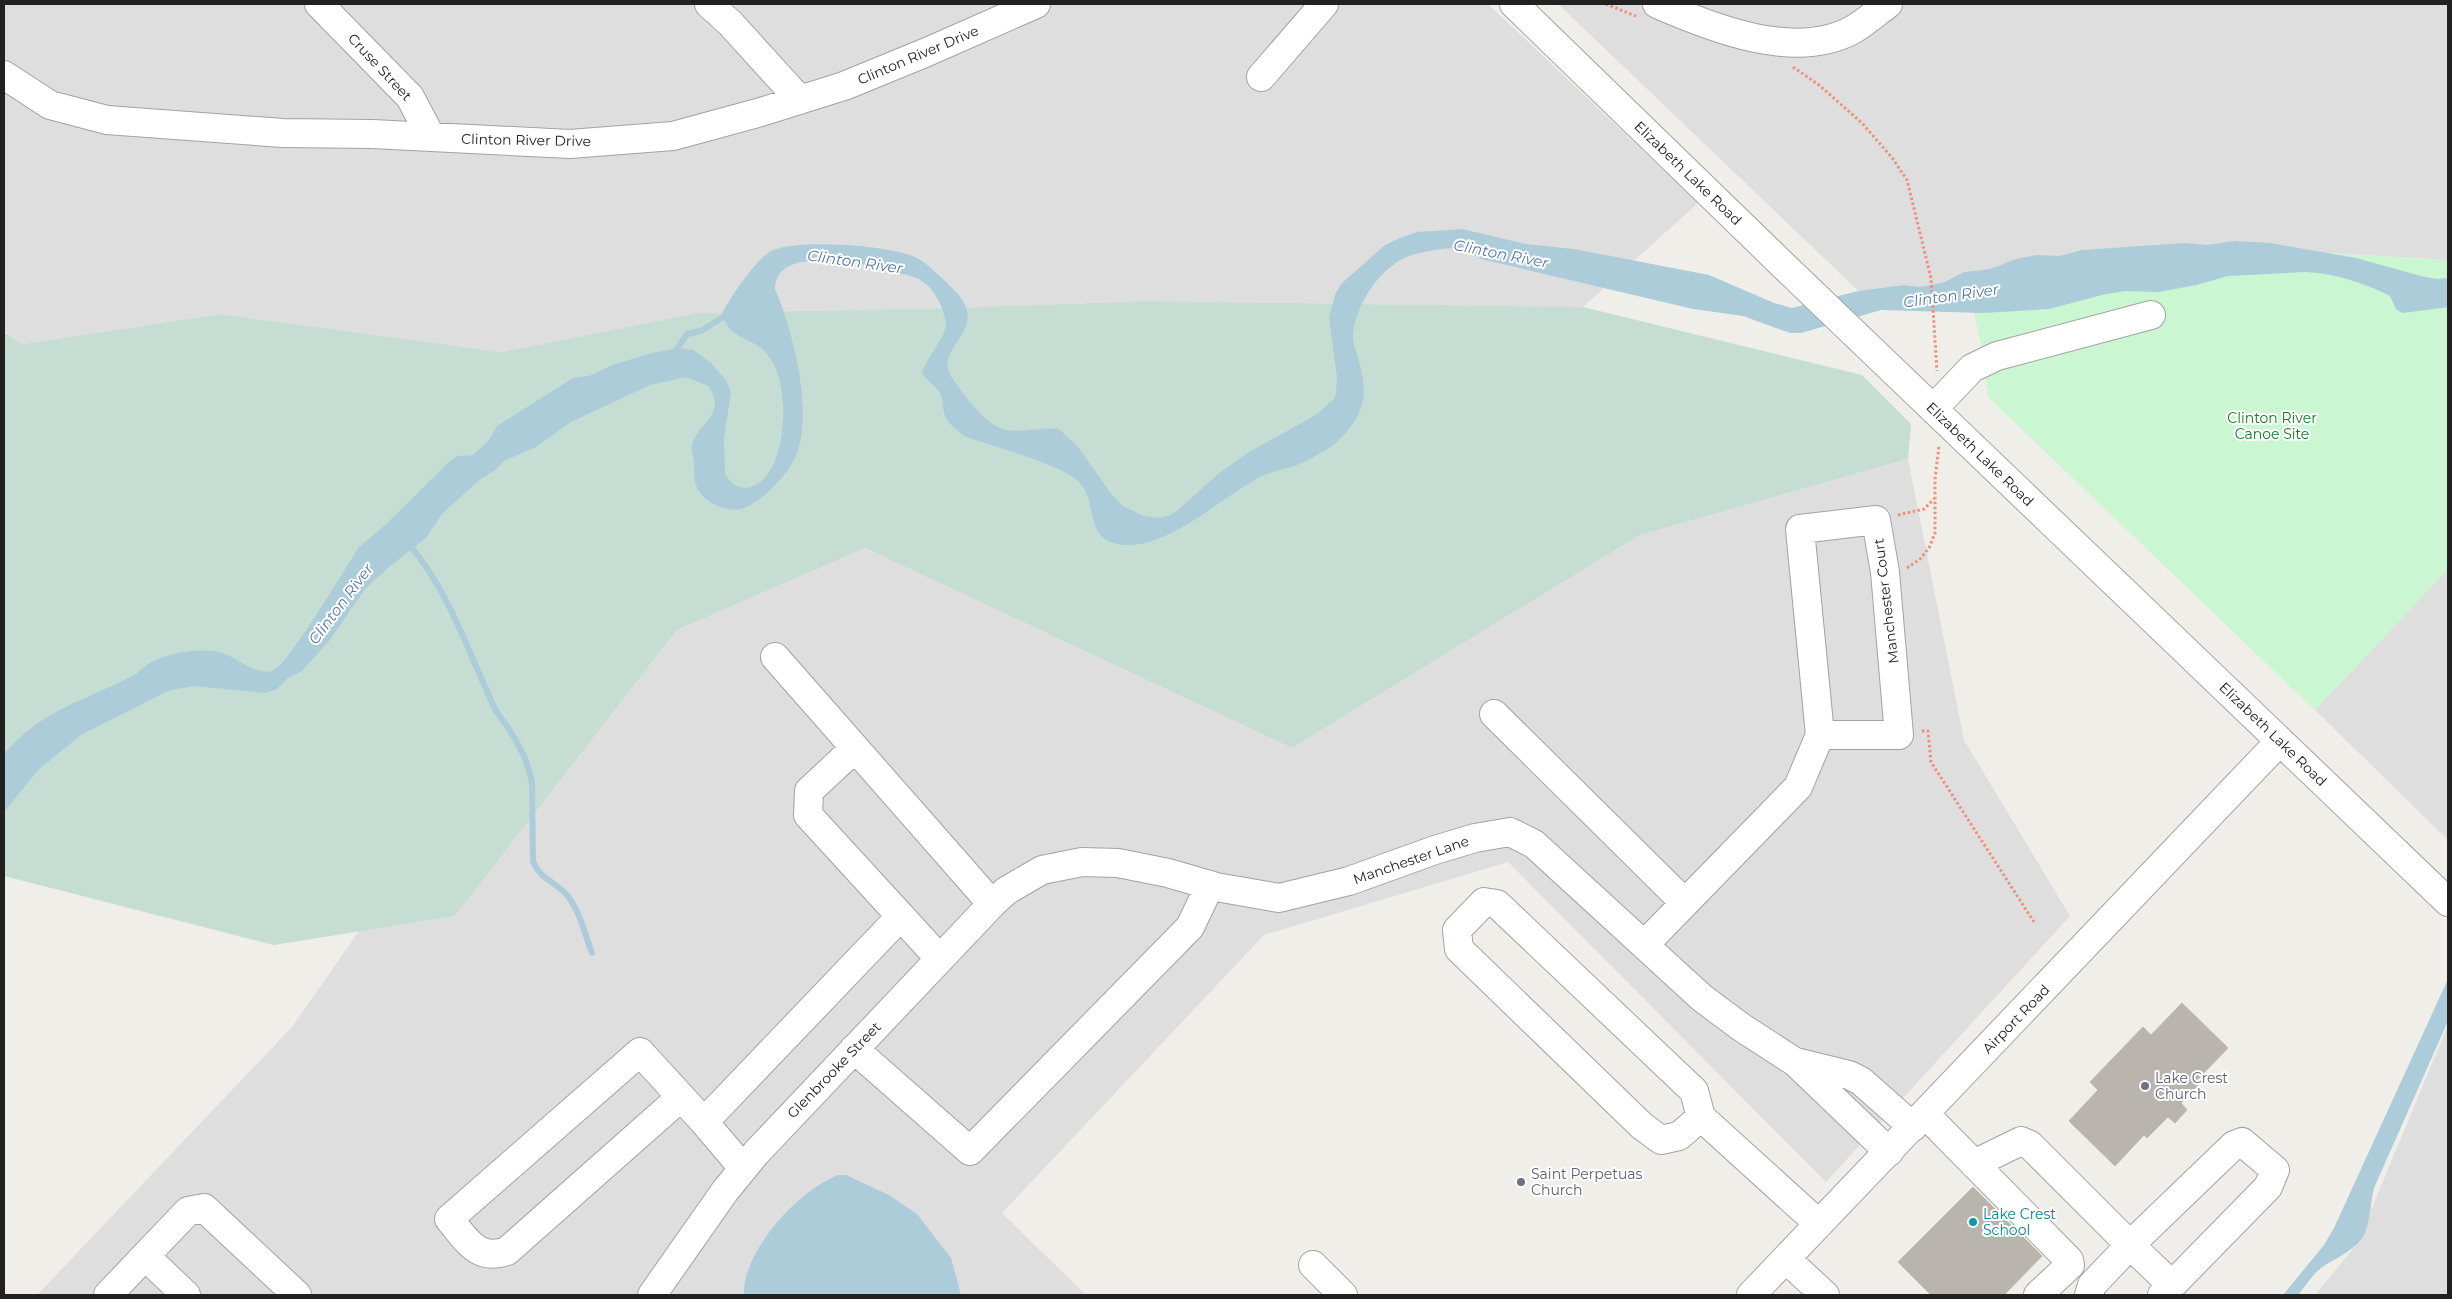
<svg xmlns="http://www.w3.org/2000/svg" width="2452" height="1299" viewBox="0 0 2452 1299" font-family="Montserrat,sans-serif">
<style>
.residential{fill:#dfdede}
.wetland{fill:#c6ddd4}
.park{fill:#caf6d1}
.water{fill:#acccda}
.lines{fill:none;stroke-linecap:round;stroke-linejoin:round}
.stream{stroke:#acccda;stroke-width:6}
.building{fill:#bab4ae;stroke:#c1b7ab}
.minor-casing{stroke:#a2a2a2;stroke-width:30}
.path{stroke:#ef907b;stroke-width:3;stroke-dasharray:2.5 2.5;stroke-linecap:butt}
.minor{stroke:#fff;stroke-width:28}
.worship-dot{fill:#6b7280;stroke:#fff;stroke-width:2}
.culture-dot{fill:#0f9aa8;stroke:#fff;stroke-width:2}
.labels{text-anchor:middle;stroke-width:4;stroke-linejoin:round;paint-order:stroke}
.street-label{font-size:14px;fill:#212121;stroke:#fff}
.park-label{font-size:14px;fill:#157826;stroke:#fff}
.worship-label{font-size:14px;fill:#5b616d;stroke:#fff;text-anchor:start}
.culture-label{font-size:14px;fill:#0d838f;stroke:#fff;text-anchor:start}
.water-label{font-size:15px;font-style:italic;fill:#5477a9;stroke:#fff}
</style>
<rect width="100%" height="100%" fill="#f0eee8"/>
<path class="residential" d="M 4,4 L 1488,4 L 1698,203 L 1583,307 L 1144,301 L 952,308 L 697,313 L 502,352 L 220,314 L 23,344 L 4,331 Z
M 1558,4 L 2448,4 L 2448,260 L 2194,245 L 1871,303 Z
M 1908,459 L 1964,740 L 2070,916 L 1826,1182 L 1508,862 L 1264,935 L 1002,1213 L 1086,1295 L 37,1295 L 292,1027 L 359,931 L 455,916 L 677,630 L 865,548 L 1292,748 L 1640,535 Z
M 2448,569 L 2448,840 L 2315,710 Z
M 2448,1025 L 2448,1295 L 2315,1295 L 2357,1244 Z"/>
<path class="wetland" d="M 1144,301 L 1583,307 L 1862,375 L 1911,424 L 1908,459 L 1640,535 L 1292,748 L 865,548 L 677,630 L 455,916 L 274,945 L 4,876 L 4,332 L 23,344 L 220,314 L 502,352 L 697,313 L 952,308 Z"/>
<path class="park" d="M 2194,245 L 2448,260 L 2448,569 L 2315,710 L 1988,397 L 1983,353 L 1973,308 Z"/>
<path class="water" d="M 1462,229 L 1526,244 L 1574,249 L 1709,275 L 1774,303 L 1792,308 L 1858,291 L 1904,285 L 1919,287 L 1936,284 L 1945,282 L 1964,272 L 1990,269 L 2016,259 L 2036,255 L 2059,256 L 2082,250 L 2185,243 L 2207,245 L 2235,241 L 2270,243 L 2356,258 L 2421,276 L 2437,279 L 2448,278 L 2448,307 L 2403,313 L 2396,309 L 2390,296 C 2365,283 2333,273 2305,272 L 2228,276 L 2196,285 L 2159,292 L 2125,291 L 2106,294 L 2049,309 L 1983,313 L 1881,310 L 1801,333 L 1790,333 L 1743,316 L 1693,309 L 1481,259 C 1458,244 1445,248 1420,253 C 1386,258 1355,302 1353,335 C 1352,341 1355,348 1357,354 C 1363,376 1369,397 1356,419 C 1350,429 1340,440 1331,447 C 1321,453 1308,460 1297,465 C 1286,469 1273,471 1262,476 C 1223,496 1169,548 1125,545 C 1081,542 1100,503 1079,482 C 1061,464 991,446 964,436 C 956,429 946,423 944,412 C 942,406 943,398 940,393 C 935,384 925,381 922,372 C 927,358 946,336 946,324 C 945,312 937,294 928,286 C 919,276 905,275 893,272 C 868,264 775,243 775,289 C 793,330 814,413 796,455 C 791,467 783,477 774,486 C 766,495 756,503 744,508 C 730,513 709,505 700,493 C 694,485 694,474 694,464 C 694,458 691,452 692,446 C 696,424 729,414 708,386 L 686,377 L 650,385 L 571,422 L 536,447 L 504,461 L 495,470 L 479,480 L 442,514 L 426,538 L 389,567 L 366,588 L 329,641 L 302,671 L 288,678 L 277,689 L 266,693 L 193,686 L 168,691 L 81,735 L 38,770 L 4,812 L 4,754 C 44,708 81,703 132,676 C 139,673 144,666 150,663 C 167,653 194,649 213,651 C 234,652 257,680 275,669 C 284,664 289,653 295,646 C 318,614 338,580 359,547 L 383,527 L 450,461 L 457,456 L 473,455 L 489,440 L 497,426 L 573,378 L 589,376 L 612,365 L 652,353 L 680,348 L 693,350 L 711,363 L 726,380 L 731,392 L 724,438 L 725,474 C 731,483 738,490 750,487 C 782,479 787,415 781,388 C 779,373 772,355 758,346 C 740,335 730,336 722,314 C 728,300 759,255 773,250 C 800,239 888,245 915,257 C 927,262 948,284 958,294 C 987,329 941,345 948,370 C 950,378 975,409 982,415 C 1008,442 1027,426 1059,429 L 1078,447 L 1112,495 L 1123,506 L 1144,516 L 1159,518 L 1168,516 L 1177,511 L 1218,474 L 1249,452 L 1316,415 L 1333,400 L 1336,394 L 1337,377 L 1329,317 L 1335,295 L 1341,284 L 1385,245 L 1400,238 L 1417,232 Z
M 2448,979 L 2448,1021 L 2374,1188 C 2370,1204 2371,1220 2364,1235 C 2355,1251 2335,1258 2321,1268 C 2312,1275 2305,1287 2298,1295 L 2283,1295 L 2324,1245 L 2334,1228 Z
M 838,1175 L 846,1175 L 889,1195 L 917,1214 L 951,1258 L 961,1295 L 744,1295 C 742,1251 799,1190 838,1175 Z"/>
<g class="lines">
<path class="stream" d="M 673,355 L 687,334 L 701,331 L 720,319 L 729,316
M 409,544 C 450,593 468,652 495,709 C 499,717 506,723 510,731 C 520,746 529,765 532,783 L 533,861 C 539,878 554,881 566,894 C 579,909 585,934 592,953"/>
</g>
<path class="building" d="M 2182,1003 L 2228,1048 L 2197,1080 L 2200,1083 L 2181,1103 L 2187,1110 L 2175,1123 L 2168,1117 L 2147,1138 L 2144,1135 L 2115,1166 L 2069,1121 L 2098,1090 L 2090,1082 L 2143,1027 L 2151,1035 Z
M 1973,1187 L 2042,1256 L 2004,1295 L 1931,1295 L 1898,1262 Z"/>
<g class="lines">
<defs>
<path id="minor" d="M 319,4 L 410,97 L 431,137
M 709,4 L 730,23 L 800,100
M 1514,4 L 1785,267 L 2448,902
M 1657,4 C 1712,28 1796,62 1854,29 C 1866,22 1877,12 1888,4
M 4,75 L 50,105 L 107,120 L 283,133 L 372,134 L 570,144 L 673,136 L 761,112 L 844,86 L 927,52 L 1036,4
M 1261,77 L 1324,4
M 1933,409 L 1972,368 L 1997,356 L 2151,315
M 775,657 L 855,748
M 1494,714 L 1685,903
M 1645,944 L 1798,787 L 1820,735 L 1800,529 L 1876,520 L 1885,572 L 1899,735 L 1820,735
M 940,959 L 808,815 L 809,791 L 855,748 L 992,904
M 854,1049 L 970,1151 L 1190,927 L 1210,885
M 1796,1062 L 1849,1075 L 1861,1081 L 1913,1127
M 681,1097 L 507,1251 C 477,1262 466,1239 449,1219 L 640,1052 L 704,1122
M 1925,1114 L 2069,1260 L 2070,1265 L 2038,1295
M 1701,1117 L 1679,1136 L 1661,1140 L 1642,1126 L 1459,949 L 1457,930 L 1484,902 L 1497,904 L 1694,1091 L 1701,1117 L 1819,1224
M 1974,1164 L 2021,1141 L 2030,1145 L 2130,1245 L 2234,1145 L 2242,1142 L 2275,1170 L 2268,1187 L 2172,1285
M 743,1168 L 704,1122 L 901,916
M 145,1256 L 186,1295
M 1786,1259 L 1825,1295
M 1313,1265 L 1343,1295
M 108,1295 L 188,1211 L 204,1208 L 297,1295
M 652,1295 L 725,1191 L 756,1153 L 992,904 L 1006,891 L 1042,870 L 1082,862 L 1118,863 L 1168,873 L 1216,887 L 1279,898 L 1349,881 L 1435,850 L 1475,838 L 1510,832 L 1534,844 L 1702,998 L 1741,1027 L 1795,1062 L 1889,1152
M 1751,1295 L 2280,741
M 2089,1295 L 2092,1285 L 2130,1245 L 2172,1285 L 2162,1295"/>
</defs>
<use href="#minor" class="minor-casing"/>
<path class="path" d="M 1606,4 L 1638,17
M 1793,67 L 1819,85 L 1862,123 L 1893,159 L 1907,180 L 1931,278 L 1937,371
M 1898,515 L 1924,509 L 1934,499
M 1907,568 L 1920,559 L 1929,548 L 1935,533 L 1935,479 L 1939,446
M 1922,731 L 1928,731 L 1931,762 L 2034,922"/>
<use href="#minor" class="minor"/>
</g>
<g class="worship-dot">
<circle cx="2145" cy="1086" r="5"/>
<circle cx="1521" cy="1182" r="5"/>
</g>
<circle class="culture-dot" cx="1973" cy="1222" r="5"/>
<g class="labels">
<g class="street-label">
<text transform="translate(918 55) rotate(-23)" y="5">Clinton River Drive</text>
<text transform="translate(380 67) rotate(47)" y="5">Cruse Street</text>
<text transform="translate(526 140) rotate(1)" y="5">Clinton River Drive</text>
<text transform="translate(1688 173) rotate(44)" y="5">Elizabeth Lake Road</text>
<text transform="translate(1980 454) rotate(44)" y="5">Elizabeth Lake Road</text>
<text transform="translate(1886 601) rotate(-97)" y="5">Manchester Court</text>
<text transform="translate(2273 734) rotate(44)" y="5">Elizabeth Lake Road</text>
<text transform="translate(1411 860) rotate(-19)" y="5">Manchester Lane</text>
<text transform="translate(2016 1019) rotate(-46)" y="5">Airport Road</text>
<text transform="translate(834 1070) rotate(-46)" y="5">Glenbrooke Street</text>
</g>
<g class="park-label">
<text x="2272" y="423">Clinton River<tspan x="2272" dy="16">Canoe Site</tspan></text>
</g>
<g class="worship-label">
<text x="2155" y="1083">Lake Crest<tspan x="2155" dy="16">Church</tspan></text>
<text x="1531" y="1179">Saint Perpetuas<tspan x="1531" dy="16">Church</tspan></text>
</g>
<g class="culture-label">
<text x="1983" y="1219">Lake Crest<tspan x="1983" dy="16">School</tspan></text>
</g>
<g class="water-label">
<text transform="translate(1501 254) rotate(11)" y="5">Clinton River</text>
<text transform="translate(855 262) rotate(8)" y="5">Clinton River</text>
<text transform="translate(1951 296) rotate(-8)" y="5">Clinton River</text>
<text transform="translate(341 604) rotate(-53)" y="5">Clinton River</text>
</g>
</g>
<rect width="2452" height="1299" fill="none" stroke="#212121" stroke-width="10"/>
</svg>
